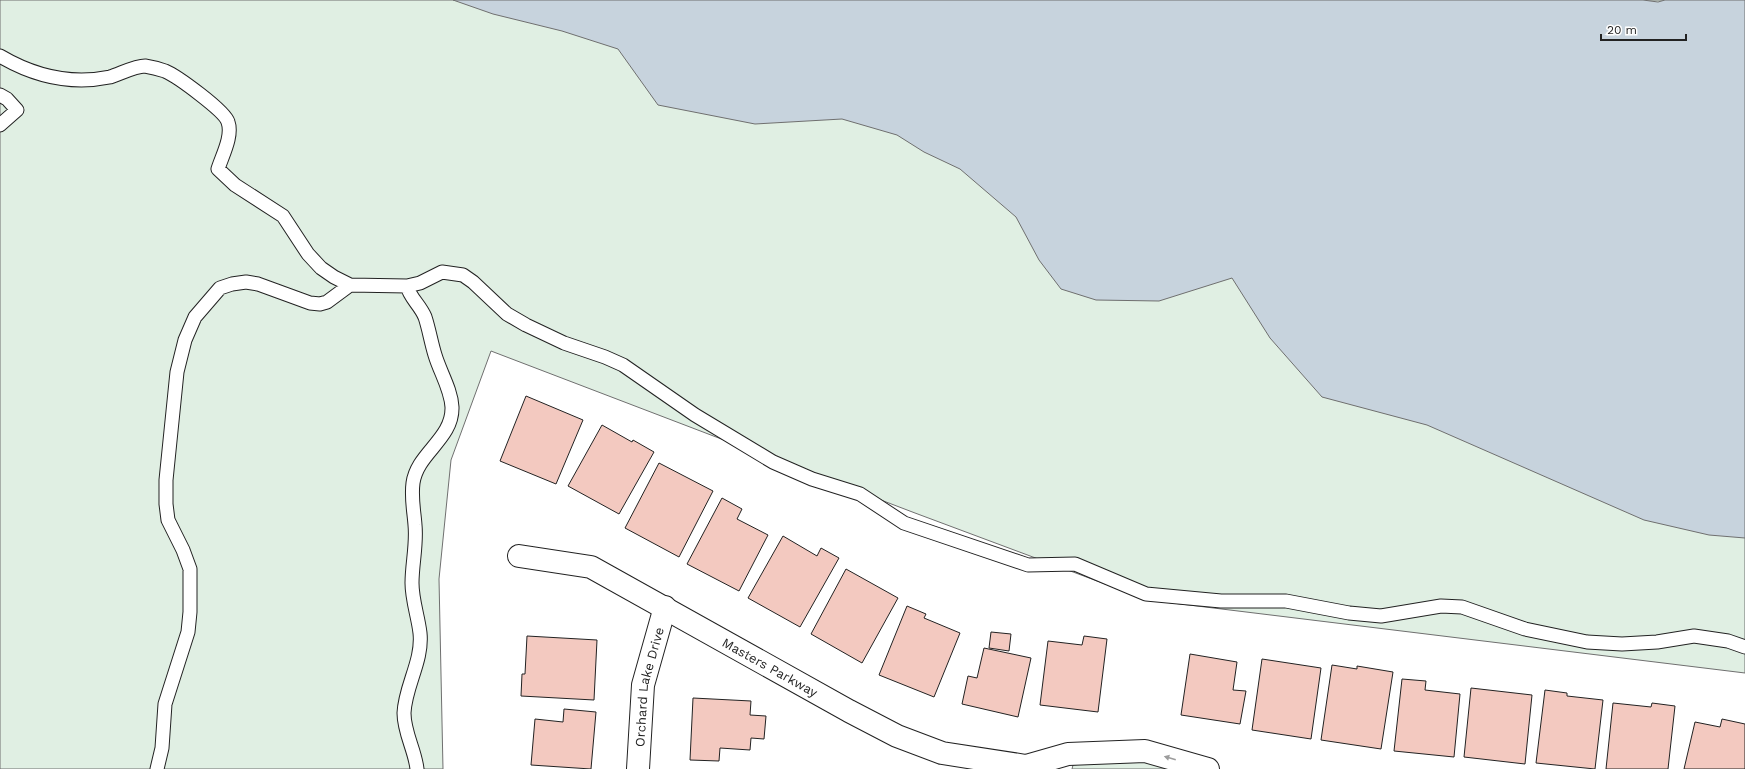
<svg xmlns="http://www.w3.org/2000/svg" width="1745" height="769" viewBox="0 0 1745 769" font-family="'Work Sans',sans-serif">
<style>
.green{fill:#e0efe3;stroke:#6f6f6f}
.water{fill:#c7d3dd;stroke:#6f6f6f}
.building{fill:#f3c9c0;stroke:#222}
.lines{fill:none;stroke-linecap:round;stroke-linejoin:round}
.service-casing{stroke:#222;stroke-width:15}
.minor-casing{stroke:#222;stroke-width:24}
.service{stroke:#fff;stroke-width:13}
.minor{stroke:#fff;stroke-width:22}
.oneway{fill:#9c9c9c}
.labels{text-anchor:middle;stroke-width:3;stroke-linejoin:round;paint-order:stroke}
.street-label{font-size:13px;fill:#222;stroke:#fff}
</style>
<rect width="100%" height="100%" fill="#fff"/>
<path class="green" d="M 0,0 L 1745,0 L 1745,673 L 1148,600 L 915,513 L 491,351 L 451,460 L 439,579 L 443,769 L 0,769 Z
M 1119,760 L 1154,763 L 1174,769 L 1072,769 L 1073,765 Z"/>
<path class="water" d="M 453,0 L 1643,0 L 1658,2 L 1665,0 L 1745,0 L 1745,538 L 1709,535 L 1644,520 L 1427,425 L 1322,397 L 1270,338 L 1232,278 L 1159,301 L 1096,300 L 1061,289 L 1039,260 L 1016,217 L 960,169 L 924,152 L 897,135 L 842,119 L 755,124 L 658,105 L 618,49 L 562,31 L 493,14 Z"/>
<path class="building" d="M 526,396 L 583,420 L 556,484 L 500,461 Z
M 602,425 L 632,442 L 633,440 L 654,452 L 619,514 L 568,486 Z
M 659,463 L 713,491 L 679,557 L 625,528 Z
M 722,498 L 742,509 L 737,519 L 768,535 L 739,591 L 687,564 Z
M 783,536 L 817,556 L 821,548 L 839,558 L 800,627 L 748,598 Z
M 846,569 L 898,598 L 862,663 L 811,634 Z
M 907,606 L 926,614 L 924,618 L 960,633 L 934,697 L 879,675 Z
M 991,632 L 1011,634 L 1009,651 L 989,648 Z
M 527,636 L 597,640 L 594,700 L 521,696 L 522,674 L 525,674 Z
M 1084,636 L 1107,639 L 1098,712 L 1040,705 L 1048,641 L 1082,645 Z
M 984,648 L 1031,658 L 1018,717 L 962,704 L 968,676 L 977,678 Z
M 1190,654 L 1237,662 L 1233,690 L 1246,691 L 1240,724 L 1181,715 Z
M 1262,659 L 1321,668 L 1311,739 L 1252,730 Z
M 1332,665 L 1357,669 L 1357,666 L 1393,672 L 1381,749 L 1321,740 Z
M 1402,679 L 1426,681 L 1425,690 L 1460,694 L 1454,757 L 1394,751 Z
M 1471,688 L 1532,695 L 1525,764 L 1464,757 Z
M 1545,690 L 1567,693 L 1567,696 L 1603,700 L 1595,769 L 1536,763 Z
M 693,698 L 751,701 L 750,715 L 766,716 L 764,739 L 751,738 L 750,750 L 720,748 L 719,761 L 690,760 Z
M 1613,703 L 1651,707 L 1652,703 L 1675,706 L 1668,769 L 1606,769 Z
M 564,709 L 596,712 L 591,769 L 531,765 L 535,719 L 563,722 Z
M 1722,719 L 1745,724 L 1745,769 L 1684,769 L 1695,722 L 1720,727 Z"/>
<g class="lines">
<defs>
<path id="service" d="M 0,56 C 34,76 71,85 110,77 C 120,74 135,66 145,66 C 151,67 159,69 165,71 C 177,76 225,111 228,122 C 233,136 222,156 218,169 L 235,185 L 283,216 L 308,254 L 321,268 L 334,277 L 350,285
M 0,95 L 7,99 L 17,110 L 0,125
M 407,286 C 410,298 420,305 425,317 C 429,329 431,342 435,355 C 440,372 451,389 452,407 C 453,439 417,453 413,483 C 411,498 414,511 415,525 C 417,544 412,564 412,583 C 412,600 418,616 420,633 C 423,661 405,686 404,713 C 404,733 415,750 417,769
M 157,769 L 162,748 L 165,704 L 188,632 L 190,612 L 190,569 L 183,550 L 168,520 L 166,504 L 166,480 L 177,372 L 185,340 L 195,317 L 220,288 L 232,284 L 246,282 L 258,284 L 310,303 L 320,304 L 327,302 L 350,285 L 407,286 L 420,283 L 442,272 L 463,275 L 473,282 L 507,314 L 526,325 L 564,343 L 605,357 L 623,365 L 695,415 L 773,462 L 812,479 L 860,494 L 904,523 L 1028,565 L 1075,564 L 1146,594 L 1221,601 L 1286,601 L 1349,613 L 1381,616 L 1441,606 L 1462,607 L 1525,629 L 1587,642 L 1622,644 L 1657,642 L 1694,636 L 1728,641 L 1745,647"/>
<g id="minor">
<path id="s1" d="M 519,556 L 591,567 L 849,711 L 897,736 L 942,753 L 1026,766 L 1031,769"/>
<path d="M 1026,766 L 1068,754 L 1145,751 L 1208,769"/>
<path id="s2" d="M 638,769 L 643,685 L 665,607"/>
</g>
</defs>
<use href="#service" class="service-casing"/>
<use href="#minor" class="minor-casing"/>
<use href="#service" class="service"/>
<use href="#minor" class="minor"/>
</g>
<defs><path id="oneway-solid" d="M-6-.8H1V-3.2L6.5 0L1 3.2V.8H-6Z"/></defs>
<use class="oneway" href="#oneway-solid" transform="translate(1170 758) rotate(-164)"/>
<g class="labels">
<g class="street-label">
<text dy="5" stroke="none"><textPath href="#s1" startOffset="278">Masters Parkway</textPath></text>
<text dy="5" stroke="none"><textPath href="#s2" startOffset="83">Orchard Lake Drive</textPath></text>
</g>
</g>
<path d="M1601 34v6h85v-6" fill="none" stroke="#222222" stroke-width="2"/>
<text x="1607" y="34" font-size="12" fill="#222222" stroke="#ffffff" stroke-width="3" paint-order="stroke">20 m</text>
</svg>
